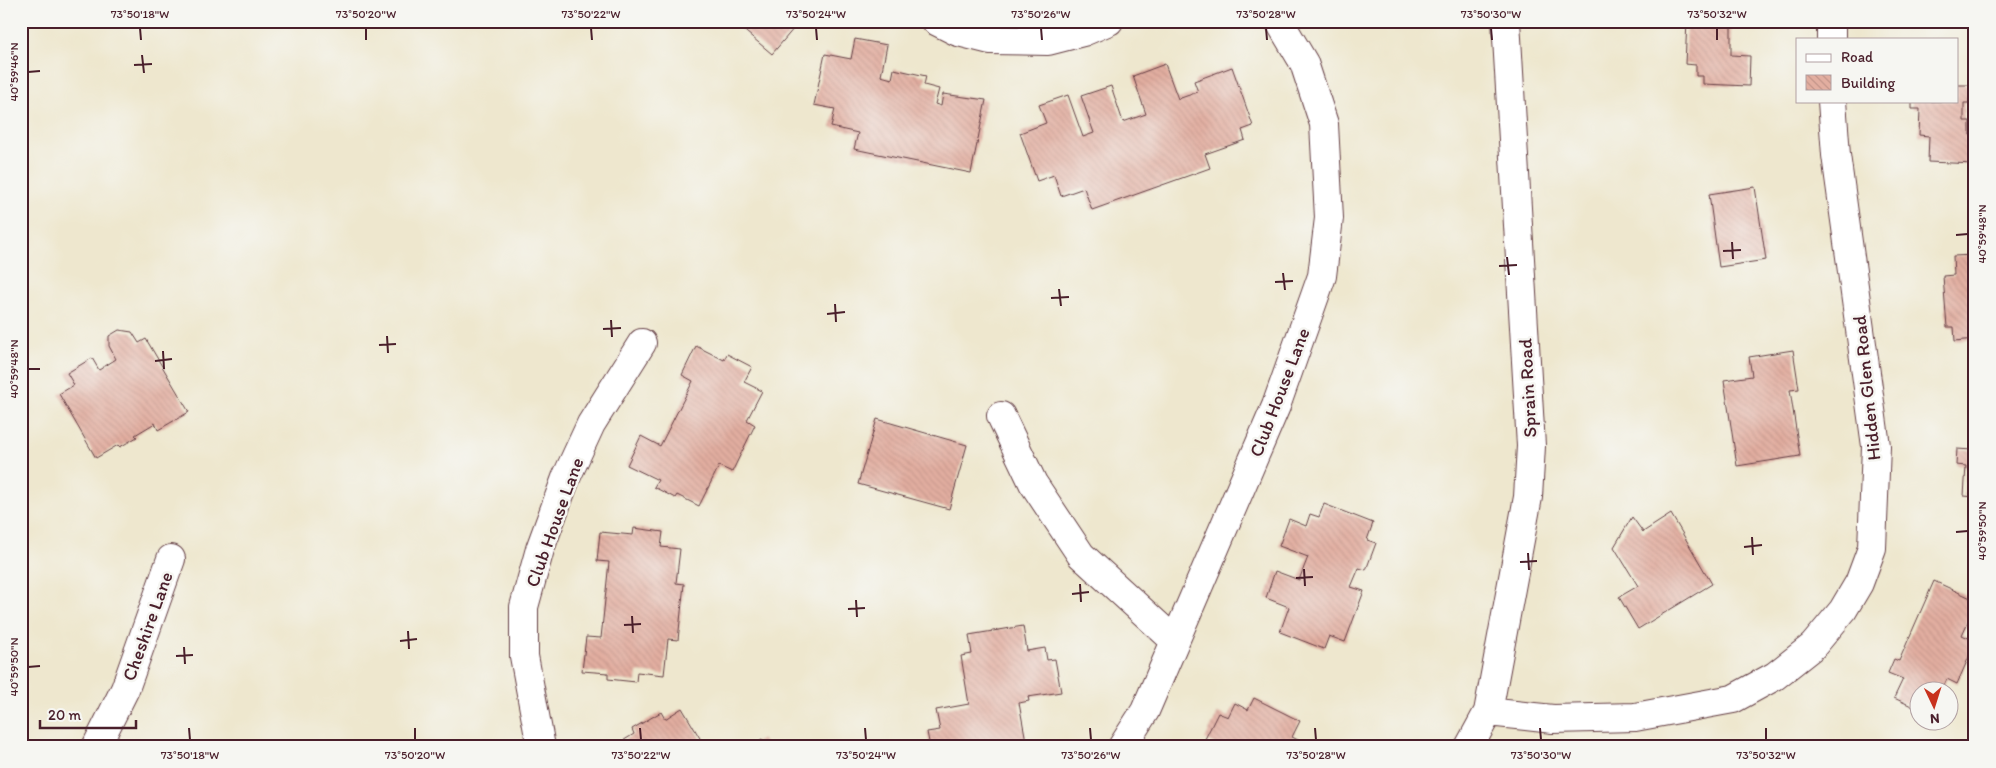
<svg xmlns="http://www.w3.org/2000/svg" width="1996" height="768" viewBox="0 0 1996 768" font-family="Itim,sans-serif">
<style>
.building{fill:url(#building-back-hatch)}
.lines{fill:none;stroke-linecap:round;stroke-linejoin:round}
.minor-casing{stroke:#633d43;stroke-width:30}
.minor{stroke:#fff;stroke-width:28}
.ticks{fill:none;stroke:#4a1f2b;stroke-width:2}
.labels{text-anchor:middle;stroke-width:5;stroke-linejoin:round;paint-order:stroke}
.street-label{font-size:19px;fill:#4a1f2b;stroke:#f6f6f2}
.neatline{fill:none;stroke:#4a1f2b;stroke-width:2}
.ticks-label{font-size:12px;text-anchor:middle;fill:#4a1f2b}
</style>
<defs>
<pattern id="building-back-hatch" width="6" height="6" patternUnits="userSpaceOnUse" patternTransform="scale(1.25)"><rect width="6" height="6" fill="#e2aea0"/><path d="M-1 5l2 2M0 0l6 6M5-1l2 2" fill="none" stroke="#c3958a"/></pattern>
</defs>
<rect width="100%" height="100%" fill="#f6f6f2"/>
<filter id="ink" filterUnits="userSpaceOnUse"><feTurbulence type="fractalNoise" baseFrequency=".02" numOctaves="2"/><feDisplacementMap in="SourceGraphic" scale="10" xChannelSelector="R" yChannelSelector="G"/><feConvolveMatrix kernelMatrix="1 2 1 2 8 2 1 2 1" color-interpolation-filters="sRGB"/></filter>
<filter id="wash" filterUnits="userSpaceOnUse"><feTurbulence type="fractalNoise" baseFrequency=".0096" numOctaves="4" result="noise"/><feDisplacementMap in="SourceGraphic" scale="20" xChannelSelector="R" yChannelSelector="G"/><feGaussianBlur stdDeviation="1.12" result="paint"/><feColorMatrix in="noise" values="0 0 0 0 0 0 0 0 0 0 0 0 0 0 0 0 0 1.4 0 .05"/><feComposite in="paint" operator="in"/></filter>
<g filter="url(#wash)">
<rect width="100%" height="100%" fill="#eee7ce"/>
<g id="blocks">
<path class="building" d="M 733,21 L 800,21 L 772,54 Z
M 1687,21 L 1731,21 L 1731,55 L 1750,56 L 1749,86 L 1703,84 L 1703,76 L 1696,76 L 1696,65 L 1685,64 Z
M 855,39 L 887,45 L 881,76 L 892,79 L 894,69 L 926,76 L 924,85 L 939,89 L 935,104 L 941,106 L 943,94 L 986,100 L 971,173 L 854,149 L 858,133 L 831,127 L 835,109 L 814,105 L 825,54 L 851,59 Z
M 1165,64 L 1178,99 L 1198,92 L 1194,81 L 1232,67 L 1253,126 L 1242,130 L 1245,140 L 1205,154 L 1210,168 L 1092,210 L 1084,188 L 1061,196 L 1054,175 L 1037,181 L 1020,133 L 1046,123 L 1039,105 L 1068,95 L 1083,137 L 1094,133 L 1081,96 L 1111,86 L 1123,122 L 1146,114 L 1133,76 Z
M 1957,85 L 1970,85 L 1969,103 L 1964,103 L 1964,121 L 1970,121 L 1970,135 L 1975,135 L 1975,164 L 1928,162 L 1929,136 L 1919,135 L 1920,109 L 1912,109 L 1912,101 L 1957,101 Z
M 1755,187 L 1766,260 L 1719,267 L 1709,194 Z
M 1975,255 L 1975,339 L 1955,341 L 1954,327 L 1947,327 L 1943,276 L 1954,275 L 1953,256 Z
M 119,330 L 132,332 L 139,343 L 146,339 L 189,412 L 158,430 L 155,423 L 135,435 L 137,437 L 120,447 L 118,445 L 96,458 L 59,394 L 74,385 L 67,373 L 92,358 L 99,370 L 116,359 L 109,346 L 109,336 Z
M 696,346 L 724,360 L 727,354 L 752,367 L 744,382 L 762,391 L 747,420 L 755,425 L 732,472 L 719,466 L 699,506 L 677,495 L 675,498 L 654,487 L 658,480 L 627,465 L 641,436 L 660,446 L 693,381 L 682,375 Z
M 1793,350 L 1799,389 L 1790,390 L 1800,456 L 1737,466 L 1724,380 L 1752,376 L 1749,357 Z
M 1973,418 L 1975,418 L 1975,497 L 1964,496 L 1966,466 L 1956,465 L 1957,449 L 1972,450 Z
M 877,419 L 967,445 L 949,509 L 858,484 Z
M 1324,504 L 1373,523 L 1367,540 L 1376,543 L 1366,570 L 1359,568 L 1351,587 L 1364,591 L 1345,642 L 1329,636 L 1324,649 L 1280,632 L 1289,607 L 1266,598 L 1275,571 L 1299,580 L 1308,557 L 1279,546 L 1289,519 L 1306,526 L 1310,514 L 1319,517 Z
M 1671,514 L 1712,584 L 1638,629 L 1619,597 L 1638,586 L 1614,547 L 1632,517 L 1643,532 Z
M 634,528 L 663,532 L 661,547 L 680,549 L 676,583 L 684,584 L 678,640 L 668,639 L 664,675 L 637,672 L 636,682 L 608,679 L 608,673 L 582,671 L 586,637 L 601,638 L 609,562 L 597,561 L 600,532 L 633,535 Z
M 1934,581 L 1975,600 L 1975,606 L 1962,635 L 1975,641 L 1975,643 L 1957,684 L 1947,679 L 1942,690 L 1918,690 L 1918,709 L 1894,698 L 1903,679 L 1888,673 L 1894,659 L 1899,661 Z
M 1023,626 L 1027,651 L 1045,648 L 1047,660 L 1055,659 L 1061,692 L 1028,697 L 1029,701 L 1019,703 L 1026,741 L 1012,743 L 1013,747 L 930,747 L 927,732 L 940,730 L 936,710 L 969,704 L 961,656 L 972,654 L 969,635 Z
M 1254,698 L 1300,721 L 1292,737 L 1300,741 L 1298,747 L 1220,747 L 1205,739 L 1218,713 L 1228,717 L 1235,703 L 1248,710 Z
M 682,708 L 704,745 L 711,742 L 714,747 L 613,747 L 634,734 L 632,729 L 661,712 L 665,719 Z
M 762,739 L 767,747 L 749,747 Z"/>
</g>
</g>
<g filter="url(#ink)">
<use href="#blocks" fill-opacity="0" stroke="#633d43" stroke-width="1"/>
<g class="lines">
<defs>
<path id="minor" d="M 936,21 L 958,32 L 990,40 L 1048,41 L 1083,32 L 1109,21
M 1831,39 L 1831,21
M 1001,416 L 1033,483 L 1081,555 L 1175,641
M 1488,712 L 1553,719 L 1635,717 L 1733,699 L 1775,676 L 1813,646 L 1843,610 L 1859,583 L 1872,548 L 1876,446 L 1836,155 L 1832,101
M 96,747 L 125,689 L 171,559
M 541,747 L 524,656 L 524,607 L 540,549 L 566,478 L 591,424 L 642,343
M 1122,747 L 1145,711 L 1276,406 L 1322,276 L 1329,218 L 1324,124 L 1304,63 L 1279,21
M 1469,747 L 1488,712 L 1528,497 L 1531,446 L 1506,21"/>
</defs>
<use href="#minor" class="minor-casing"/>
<use href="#minor" class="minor"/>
</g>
</g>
<path class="ticks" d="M 140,28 L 141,40M 366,28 L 366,40M 591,28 L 592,40M 816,28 L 817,40M 1041,28 L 1042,40M 1266,28 L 1267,40M 1491,28 L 1492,40M 1717,28 L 1717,40M 142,55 L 144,73M 134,65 L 152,64M 28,72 L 40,71M 1956,235 L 1968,234M 1732,242 L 1733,259M 1723,251 L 1741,250M 1507,257 L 1509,275M 1499,266 L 1517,265M 1283,273 L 1285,290M 1275,282 L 1293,281M 1059,289 L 1061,306M 1051,298 L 1069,297M 835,304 L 836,322M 827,314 L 845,312M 611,320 L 612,337M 603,329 L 621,328M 387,336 L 388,353M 379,345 L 396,344M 163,351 L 164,369M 155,361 L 172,359M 28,369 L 40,369M 1956,532 L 1968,531M 1752,537 L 1753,555M 1744,547 L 1762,545M 1528,553 L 1529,570M 1520,562 L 1537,561M 1304,569 L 1305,586M 1296,578 L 1313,577M 1080,584 L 1081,602M 1072,594 L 1089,592M 856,600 L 857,617M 848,609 L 865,608M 632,616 L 633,633M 624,625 L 641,624M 408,631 L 409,649M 400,641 L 417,639M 184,647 L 185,664M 176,656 L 193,655M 28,667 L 40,666M 189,728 L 190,740M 415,728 L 415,740M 640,728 L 641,740M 865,728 L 866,740M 1090,728 L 1091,740M 1315,728 L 1316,740M 1540,728 L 1541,740M 1766,728 L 1766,740"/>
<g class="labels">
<g class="street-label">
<text transform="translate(1527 388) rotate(-93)" y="7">Sprain Road</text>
<text transform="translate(1866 388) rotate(-96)" y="7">Hidden Glen Road</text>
<text transform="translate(1279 392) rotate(-69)" y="7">Club House Lane</text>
<text transform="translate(554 522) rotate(-70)" y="7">Club House Lane</text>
<text transform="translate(147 626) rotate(-70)" y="7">Cheshire Lane</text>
</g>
</g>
<rect width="1996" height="768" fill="none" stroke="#f6f6f2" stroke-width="55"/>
<rect x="1796" y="38" width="162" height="65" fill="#f6f6f2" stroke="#b1a0a2"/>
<rect x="1806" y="54" width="25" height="8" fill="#ffffff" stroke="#b1a0a2"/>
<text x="1841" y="62" font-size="15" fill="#4a1f2b">Road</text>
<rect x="1806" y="75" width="25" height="15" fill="url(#building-back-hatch)" stroke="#b1a0a2"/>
<text x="1841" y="88" font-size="15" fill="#4a1f2b">Building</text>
<g transform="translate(1934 706) rotate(176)"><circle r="24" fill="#f6f6f2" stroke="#b1a0a2"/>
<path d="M0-4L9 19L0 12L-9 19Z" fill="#c8321e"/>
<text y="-8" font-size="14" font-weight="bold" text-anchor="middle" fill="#4a1f2b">N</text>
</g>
<path d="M40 720v8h96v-8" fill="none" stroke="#4a1f2b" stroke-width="2.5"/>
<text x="48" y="720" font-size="15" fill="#4a1f2b" stroke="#f6f6f2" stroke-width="4" paint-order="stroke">20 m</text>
<rect x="28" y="28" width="1940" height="712" class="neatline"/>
<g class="ticks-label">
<text x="140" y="18">73°50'18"W</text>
<text x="366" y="18">73°50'20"W</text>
<text x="591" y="18">73°50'22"W</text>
<text x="816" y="18">73°50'24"W</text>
<text x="1041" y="18">73°50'26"W</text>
<text x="1266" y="18">73°50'28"W</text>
<text x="1491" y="18">73°50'30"W</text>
<text x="1717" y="18">73°50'32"W</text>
<text transform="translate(14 72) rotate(-90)" y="4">40°59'46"N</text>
<text transform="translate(1982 234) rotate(-90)" y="4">40°59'48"N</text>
<text transform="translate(14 369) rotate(-90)" y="4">40°59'48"N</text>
<text transform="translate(1982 531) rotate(-90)" y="4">40°59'50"N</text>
<text transform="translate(14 667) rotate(-90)" y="4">40°59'50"N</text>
<text x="190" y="759">73°50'18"W</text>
<text x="415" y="759">73°50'20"W</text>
<text x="641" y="759">73°50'22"W</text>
<text x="866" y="759">73°50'24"W</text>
<text x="1091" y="759">73°50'26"W</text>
<text x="1316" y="759">73°50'28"W</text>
<text x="1541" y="759">73°50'30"W</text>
<text x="1766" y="759">73°50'32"W</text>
</g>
</svg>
